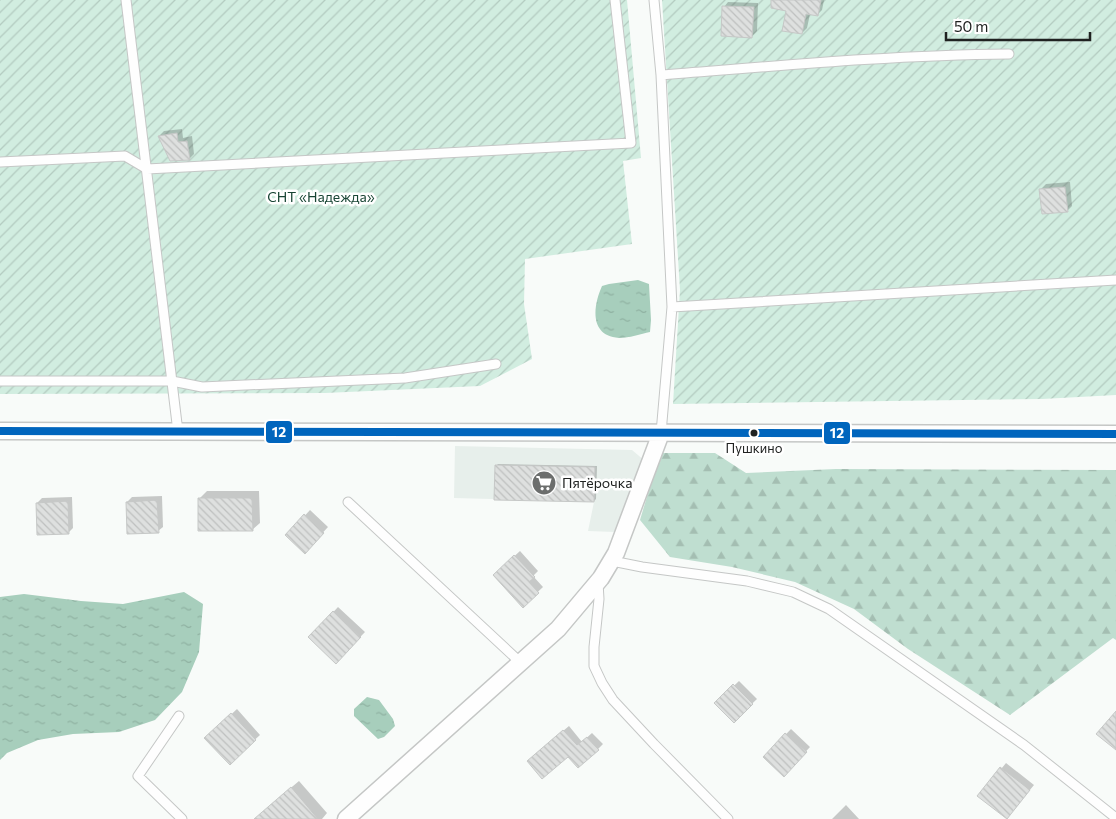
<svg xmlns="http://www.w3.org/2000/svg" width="1116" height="819" viewBox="0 0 1116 819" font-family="Commissioner,sans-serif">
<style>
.built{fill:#e7efeb}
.forest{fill:url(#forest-firs)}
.garden{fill:url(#garden-furrows)}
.water{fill:url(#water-ripples)}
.shadow{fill:#0003}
.building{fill:url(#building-back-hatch);stroke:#c6c8c7}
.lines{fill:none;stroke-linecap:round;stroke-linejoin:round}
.lane-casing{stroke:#c5c7c6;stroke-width:11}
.street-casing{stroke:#c5c7c6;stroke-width:19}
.lane{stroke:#fefefe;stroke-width:9}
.street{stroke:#fefefe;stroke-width:16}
.bus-1-casing{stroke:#fff;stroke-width:11}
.bus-1{stroke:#0065bd;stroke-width:8}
.bus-dot{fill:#202221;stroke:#fff;stroke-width:2}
.labels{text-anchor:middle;stroke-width:5;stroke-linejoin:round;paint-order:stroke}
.bus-label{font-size:13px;fill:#202221;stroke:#fff}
.park-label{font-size:14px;fill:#184534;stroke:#fff}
.poi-label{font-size:14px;fill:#202221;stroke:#fff;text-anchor:start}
.line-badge{stroke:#fff;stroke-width:2}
.badge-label{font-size:14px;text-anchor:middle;font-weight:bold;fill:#fff}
</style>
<defs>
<pattern id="forest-firs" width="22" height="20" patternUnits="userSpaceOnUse" patternTransform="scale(1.25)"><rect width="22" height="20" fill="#bfded0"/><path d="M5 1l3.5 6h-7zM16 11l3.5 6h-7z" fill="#a4beb2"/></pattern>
<pattern id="garden-furrows" width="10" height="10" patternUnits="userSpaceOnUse" patternTransform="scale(1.25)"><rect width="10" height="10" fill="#d1ede0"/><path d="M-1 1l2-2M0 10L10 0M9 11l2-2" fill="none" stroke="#b3cbc0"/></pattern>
<pattern id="water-ripples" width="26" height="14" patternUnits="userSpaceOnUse" patternTransform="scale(1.25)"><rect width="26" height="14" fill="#a7cebc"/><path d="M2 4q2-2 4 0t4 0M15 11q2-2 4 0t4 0" fill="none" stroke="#8fb1a1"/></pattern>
<pattern id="building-back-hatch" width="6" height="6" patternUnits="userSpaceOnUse" patternTransform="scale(1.25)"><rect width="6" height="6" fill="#dee0df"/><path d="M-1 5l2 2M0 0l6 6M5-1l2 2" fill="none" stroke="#bec0bf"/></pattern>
</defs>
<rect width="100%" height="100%" fill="#f8fbf9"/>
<path class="built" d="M 455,446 L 632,450 L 645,461 L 615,532 L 588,531 L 594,502 L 454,498 Z"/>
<path class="forest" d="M 660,453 L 715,453 L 746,473 L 836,469 L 1116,470 L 1116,640 L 1113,638 L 1010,715 L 908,649 L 854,609 L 795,582 L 732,567 L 670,557 L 640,520 Z"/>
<path class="garden" d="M 0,0 L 627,0 L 641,158 L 623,161 L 632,244 L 525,259 L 524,304 L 532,359 L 480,386 L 325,393 L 0,394 Z
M 662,0 L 1116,0 L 1116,395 L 1042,399 L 673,404 L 680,290 Z"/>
<path class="water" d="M 638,280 L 649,284 L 651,320 L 650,332 C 641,334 629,338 619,338 C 589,336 593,306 602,286 L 609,284 Z
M 184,592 L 203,604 L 199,652 L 182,692 L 155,720 L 119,732 L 73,734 L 38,740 L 7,753 L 0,760 L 0,597 L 24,594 L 81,601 L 123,604 Z
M 367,697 L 379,700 L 393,719 L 395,726 L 384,737 L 378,739 L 354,716 L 354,709 Z"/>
<path class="shadow" d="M 789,0 L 824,0 L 822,10 L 817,15 L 810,14 L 807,28 L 802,33 Z
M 728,2 L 758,3 L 757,31 L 752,36 L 724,7 Z
M 182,129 L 183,138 L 192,136 L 194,154 L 189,159 L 159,136 L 164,131 Z
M 1070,182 L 1072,206 L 1067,211 L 1041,189 L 1046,184 Z
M 498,464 L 597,466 L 596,499 L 594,501 L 496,466 Z
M 207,491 L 259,491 L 260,523 L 252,530 L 199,499 Z
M 162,496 L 163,527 L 158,531 L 127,502 L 132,497 Z
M 72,497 L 73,528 L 68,533 L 37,503 L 42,498 Z
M 310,510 L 328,527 L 305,552 L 287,535 Z
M 520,551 L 538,571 L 533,576 L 543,587 L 523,606 L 494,575 Z
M 338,607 L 365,632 L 336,662 L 310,637 Z
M 739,681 L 757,699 L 734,721 L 716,703 Z
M 237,709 L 260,735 L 230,763 L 206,738 Z
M 569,726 L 582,742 L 592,733 L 603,744 L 598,749 L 568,755 L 533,756 Z
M 791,729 L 810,747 L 784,775 L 764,757 Z
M 1006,763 L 1034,785 L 1011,813 L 979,796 Z
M 299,781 L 327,813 L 322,819 L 265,819 L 268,807 Z
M 846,805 L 859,819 L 832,819 Z"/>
<path class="building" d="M 771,0 L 821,0 L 818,16 L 806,14 L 802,34 L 782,31 L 786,11 L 771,8 Z
M 722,6 L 754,7 L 752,38 L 721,36 Z
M 177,133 L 178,142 L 187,141 L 190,160 L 170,161 L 158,136 Z
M 1065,187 L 1068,212 L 1042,214 L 1039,189 Z
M 495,465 L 595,467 L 594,502 L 494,500 Z
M 198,498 L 252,498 L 253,531 L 198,531 Z
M 157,500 L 159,533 L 127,534 L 126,502 Z
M 68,501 L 69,534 L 37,535 L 36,503 Z
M 304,514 L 324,533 L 305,554 L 285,535 Z
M 514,555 L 535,577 L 529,582 L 539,593 L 523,608 L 493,575 Z
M 333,611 L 361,637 L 336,664 L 308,637 Z
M 733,684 L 753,704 L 734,723 L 714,703 Z
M 1116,711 L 1116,750 L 1096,734 Z
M 231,713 L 256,740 L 230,765 L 204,738 Z
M 563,730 L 577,745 L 587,737 L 599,750 L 578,768 L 568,757 L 542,779 L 527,761 Z
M 785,733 L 807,752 L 784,777 L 763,757 Z
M 1000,767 L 1030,790 L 1007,819 L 977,796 Z
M 291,787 L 318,819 L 254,819 Z"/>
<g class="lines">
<defs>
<path id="lane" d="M 126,0 L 178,432
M 654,0 L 661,75 L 672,307 L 661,433
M 661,75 C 777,66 893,55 1009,54
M 0,162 L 125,156 L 147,169 L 631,143 L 615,0
M 672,307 L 1116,280
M 0,381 L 172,381 L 202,387 L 405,378 L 496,364
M 348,502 L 521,663
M 612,561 L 642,567 L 747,581 L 793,592 L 829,609 L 1024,745 L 1116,818
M 598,583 L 599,599 L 594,647 L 594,666 L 602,683 L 613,700 L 654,744 L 728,819
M 179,716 L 138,776 L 182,819"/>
<path id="street" d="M 0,431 L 1116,434
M 346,819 L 558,629 L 601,578 L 616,553 L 661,433"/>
</defs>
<use href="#lane" class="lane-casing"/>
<use href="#street" class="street-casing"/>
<use href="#lane" class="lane"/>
<use href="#street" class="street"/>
<defs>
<path id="bus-1" d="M 0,431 L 1116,434"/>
</defs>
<use href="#bus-1" class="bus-1-casing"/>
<use href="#bus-1" class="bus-1"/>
</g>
<defs>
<symbol id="supermarket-disc" viewBox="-11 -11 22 22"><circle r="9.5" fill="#6c6e6d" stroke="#fff"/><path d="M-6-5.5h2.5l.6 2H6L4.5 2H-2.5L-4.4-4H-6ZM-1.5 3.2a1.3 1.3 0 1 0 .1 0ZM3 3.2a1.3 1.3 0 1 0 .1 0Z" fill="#fff"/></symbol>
</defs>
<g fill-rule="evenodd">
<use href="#supermarket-disc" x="530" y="469" width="28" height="28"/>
</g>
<circle class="bus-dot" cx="754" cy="433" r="4.5"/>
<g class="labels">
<g class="bus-label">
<text x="754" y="453">Пушкино</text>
</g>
<g class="park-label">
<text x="321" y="202">СНТ «Надежда»</text>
</g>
<g class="poi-label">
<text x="562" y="488">Пятёрочка</text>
</g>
</g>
<g class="line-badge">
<rect x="265" y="420" width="28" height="24" rx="5" fill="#0065bd"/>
<rect x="823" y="421" width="28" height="24" rx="5" fill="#0065bd"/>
</g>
<g class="badge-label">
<text x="279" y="437">12</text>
<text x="837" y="438">12</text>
</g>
<path d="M946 32v8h144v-8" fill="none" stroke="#202221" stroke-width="2.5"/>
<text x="954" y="32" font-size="15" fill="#202221" stroke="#ffffff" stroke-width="4" paint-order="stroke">50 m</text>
</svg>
